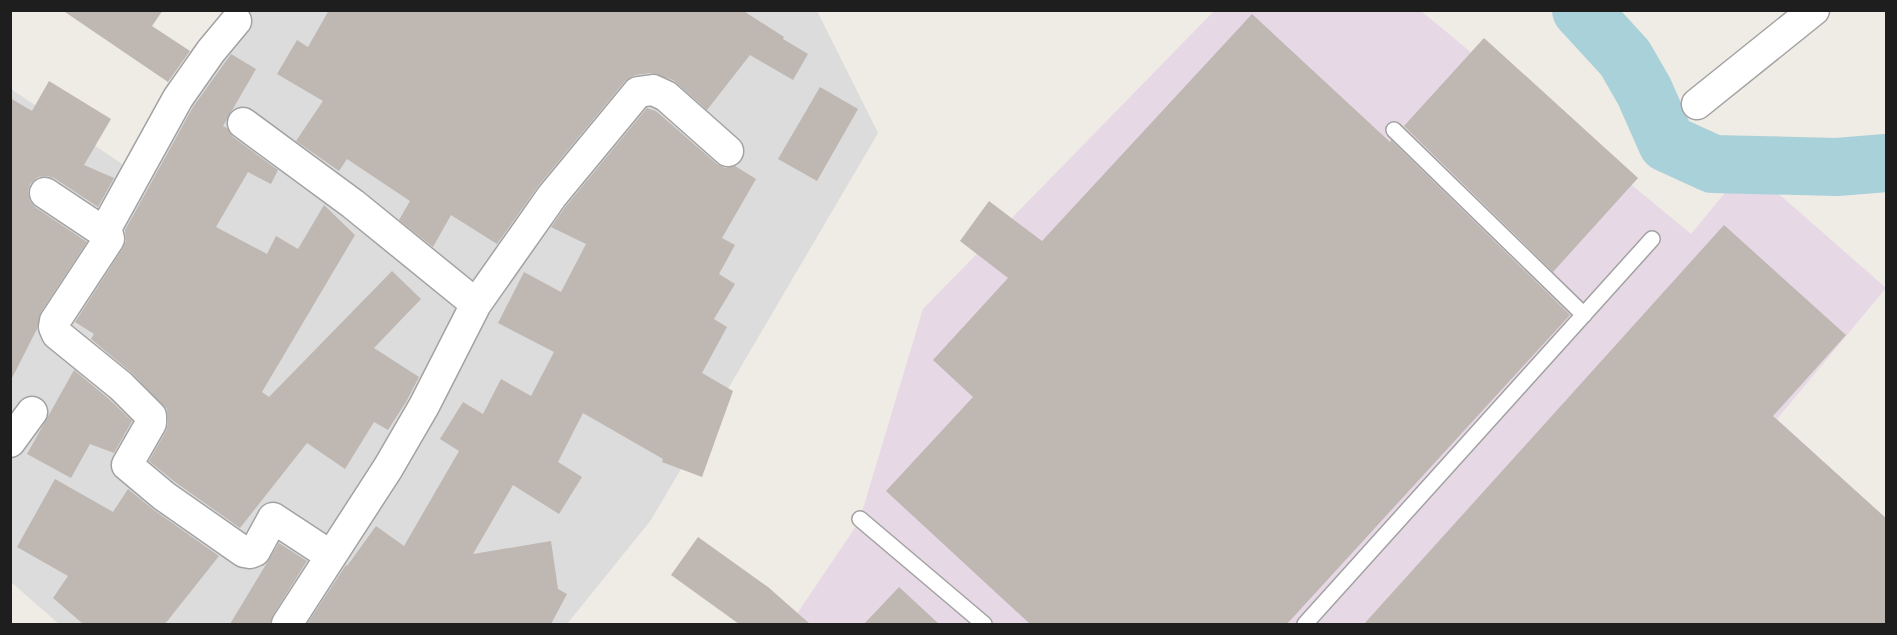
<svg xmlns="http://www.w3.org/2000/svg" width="1897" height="635" viewBox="0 0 1897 635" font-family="'Public Sans',sans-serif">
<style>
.residential{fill:#dcdcdc}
.industrial{fill:#e7d8e5}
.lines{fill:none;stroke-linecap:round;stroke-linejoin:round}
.river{stroke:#a9d1d9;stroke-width:58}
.building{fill:#bfb7b2}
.lane-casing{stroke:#a2a2a2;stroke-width:18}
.street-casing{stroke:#a2a2a2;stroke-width:33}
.lane{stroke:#fff;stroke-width:15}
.street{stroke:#fff;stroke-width:30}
</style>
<rect width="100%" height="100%" fill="#efebe5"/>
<path class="residential" d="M 247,11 L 817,11 L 878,133 L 651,520 L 567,624 L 59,624 L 11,582 L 11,89 L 134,172 Z"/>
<path class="industrial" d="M 1214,11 L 1421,11 L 1691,234 L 1747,166 L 1886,288 L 1777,419 L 1886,520 L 1886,624 L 790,624 L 859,522 L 923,309 Z"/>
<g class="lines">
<path class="river" d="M 1581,10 L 1625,58 L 1644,91 L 1667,143 L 1713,164 L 1837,167 L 1886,163"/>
</g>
<path class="building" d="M 62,10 L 163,10 L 152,26 L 190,51 L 168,82 Z
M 329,10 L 742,10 L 784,37 L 783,39 L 808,54 L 793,80 L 750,55 L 707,110 L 673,80 L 651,73 L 635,75 L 625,81 L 539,185 L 497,244 L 451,215 L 433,247 L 399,220 L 410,201 L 347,159 L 339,171 L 296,141 L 323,101 L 277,74 L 297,40 L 308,47 Z
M 1252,14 L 1390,142 L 1391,140 L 1570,315 L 1287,624 L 1030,624 L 886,491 L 973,397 L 933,360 L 1008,278 L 960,241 L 989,201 L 1042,241 Z
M 1484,38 L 1638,178 L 1553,272 L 1404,126 Z
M 231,54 L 256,69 L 223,126 L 227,128 L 233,137 L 278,170 L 271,184 L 248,172 L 216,227 L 267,254 L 276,236 L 298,249 L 324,205 L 355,235 L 262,392 L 269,397 L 392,271 L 421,299 L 374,348 L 419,377 L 406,402 L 388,430 L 374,422 L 345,469 L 307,443 L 240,528 L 175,482 L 149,461 L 166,431 L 168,423 L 167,409 L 133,374 L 91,339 L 94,334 L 75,322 L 123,248 L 126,241 L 125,230 L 193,107 Z
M 49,81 L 111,119 L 84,165 L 114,178 L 98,207 L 54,178 L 47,176 L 38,177 L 30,184 L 28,192 L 30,201 L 35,207 L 87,242 L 41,312 L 37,329 L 10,382 L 10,98 L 32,111 Z
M 820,87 L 858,109 L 817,181 L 778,159 Z
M 647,108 L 656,111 L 717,164 L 725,168 L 735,166 L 756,179 L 722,238 L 735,245 L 719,274 L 735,284 L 714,319 L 727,327 L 702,373 L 733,391 L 702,477 L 662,462 L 663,459 L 583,413 L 558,462 L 582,477 L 559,514 L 513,485 L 473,554 L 551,541 L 558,589 L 567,594 L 551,624 L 307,624 L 346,565 L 347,566 L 376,526 L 404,546 L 459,451 L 440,439 L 463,402 L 483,414 L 501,379 L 531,396 L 554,352 L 498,323 L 524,272 L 561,292 L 586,244 L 551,227 L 566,206 Z
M 1724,225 L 1846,335 L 1773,416 L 1887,519 L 1887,624 L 1364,624 Z
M 74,370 L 109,399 L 132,421 L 114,453 L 90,444 L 71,478 L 27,454 Z
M 55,479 L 113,512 L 128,489 L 154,510 L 219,556 L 165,624 L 83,624 L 53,598 L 68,576 L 17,547 Z
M 698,537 L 768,587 L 810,624 L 739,624 L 671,575 Z
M 279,543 L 307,561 L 273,615 L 270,624 L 230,624 Z
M 899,587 L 939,624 L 864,624 Z"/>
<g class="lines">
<defs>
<path id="lane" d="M 1394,130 L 1584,315
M 860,519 L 984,624
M 1305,624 L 1652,239"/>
<path id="street" d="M 1697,104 L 1814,10
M 243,123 L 353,204 L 476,304
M 45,193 L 108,235 L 109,239 L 55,321 L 54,327 L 57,334 L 121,386 L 151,416 L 151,423 L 127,465 L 164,496 L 244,552 L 250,553 L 255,551 L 273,518 L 331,556
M 104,232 L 178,98 L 211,51 L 236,21
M 10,442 L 32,412
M 287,624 L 388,468 L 424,406 L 476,304 L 552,196 L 638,92 L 653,90 L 666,96 L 728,151"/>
</defs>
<use href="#lane" class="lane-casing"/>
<use href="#street" class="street-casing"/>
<use href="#lane" class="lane"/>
<use href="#street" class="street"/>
</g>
<rect width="1897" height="635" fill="none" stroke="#1e1e1e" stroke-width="24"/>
</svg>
